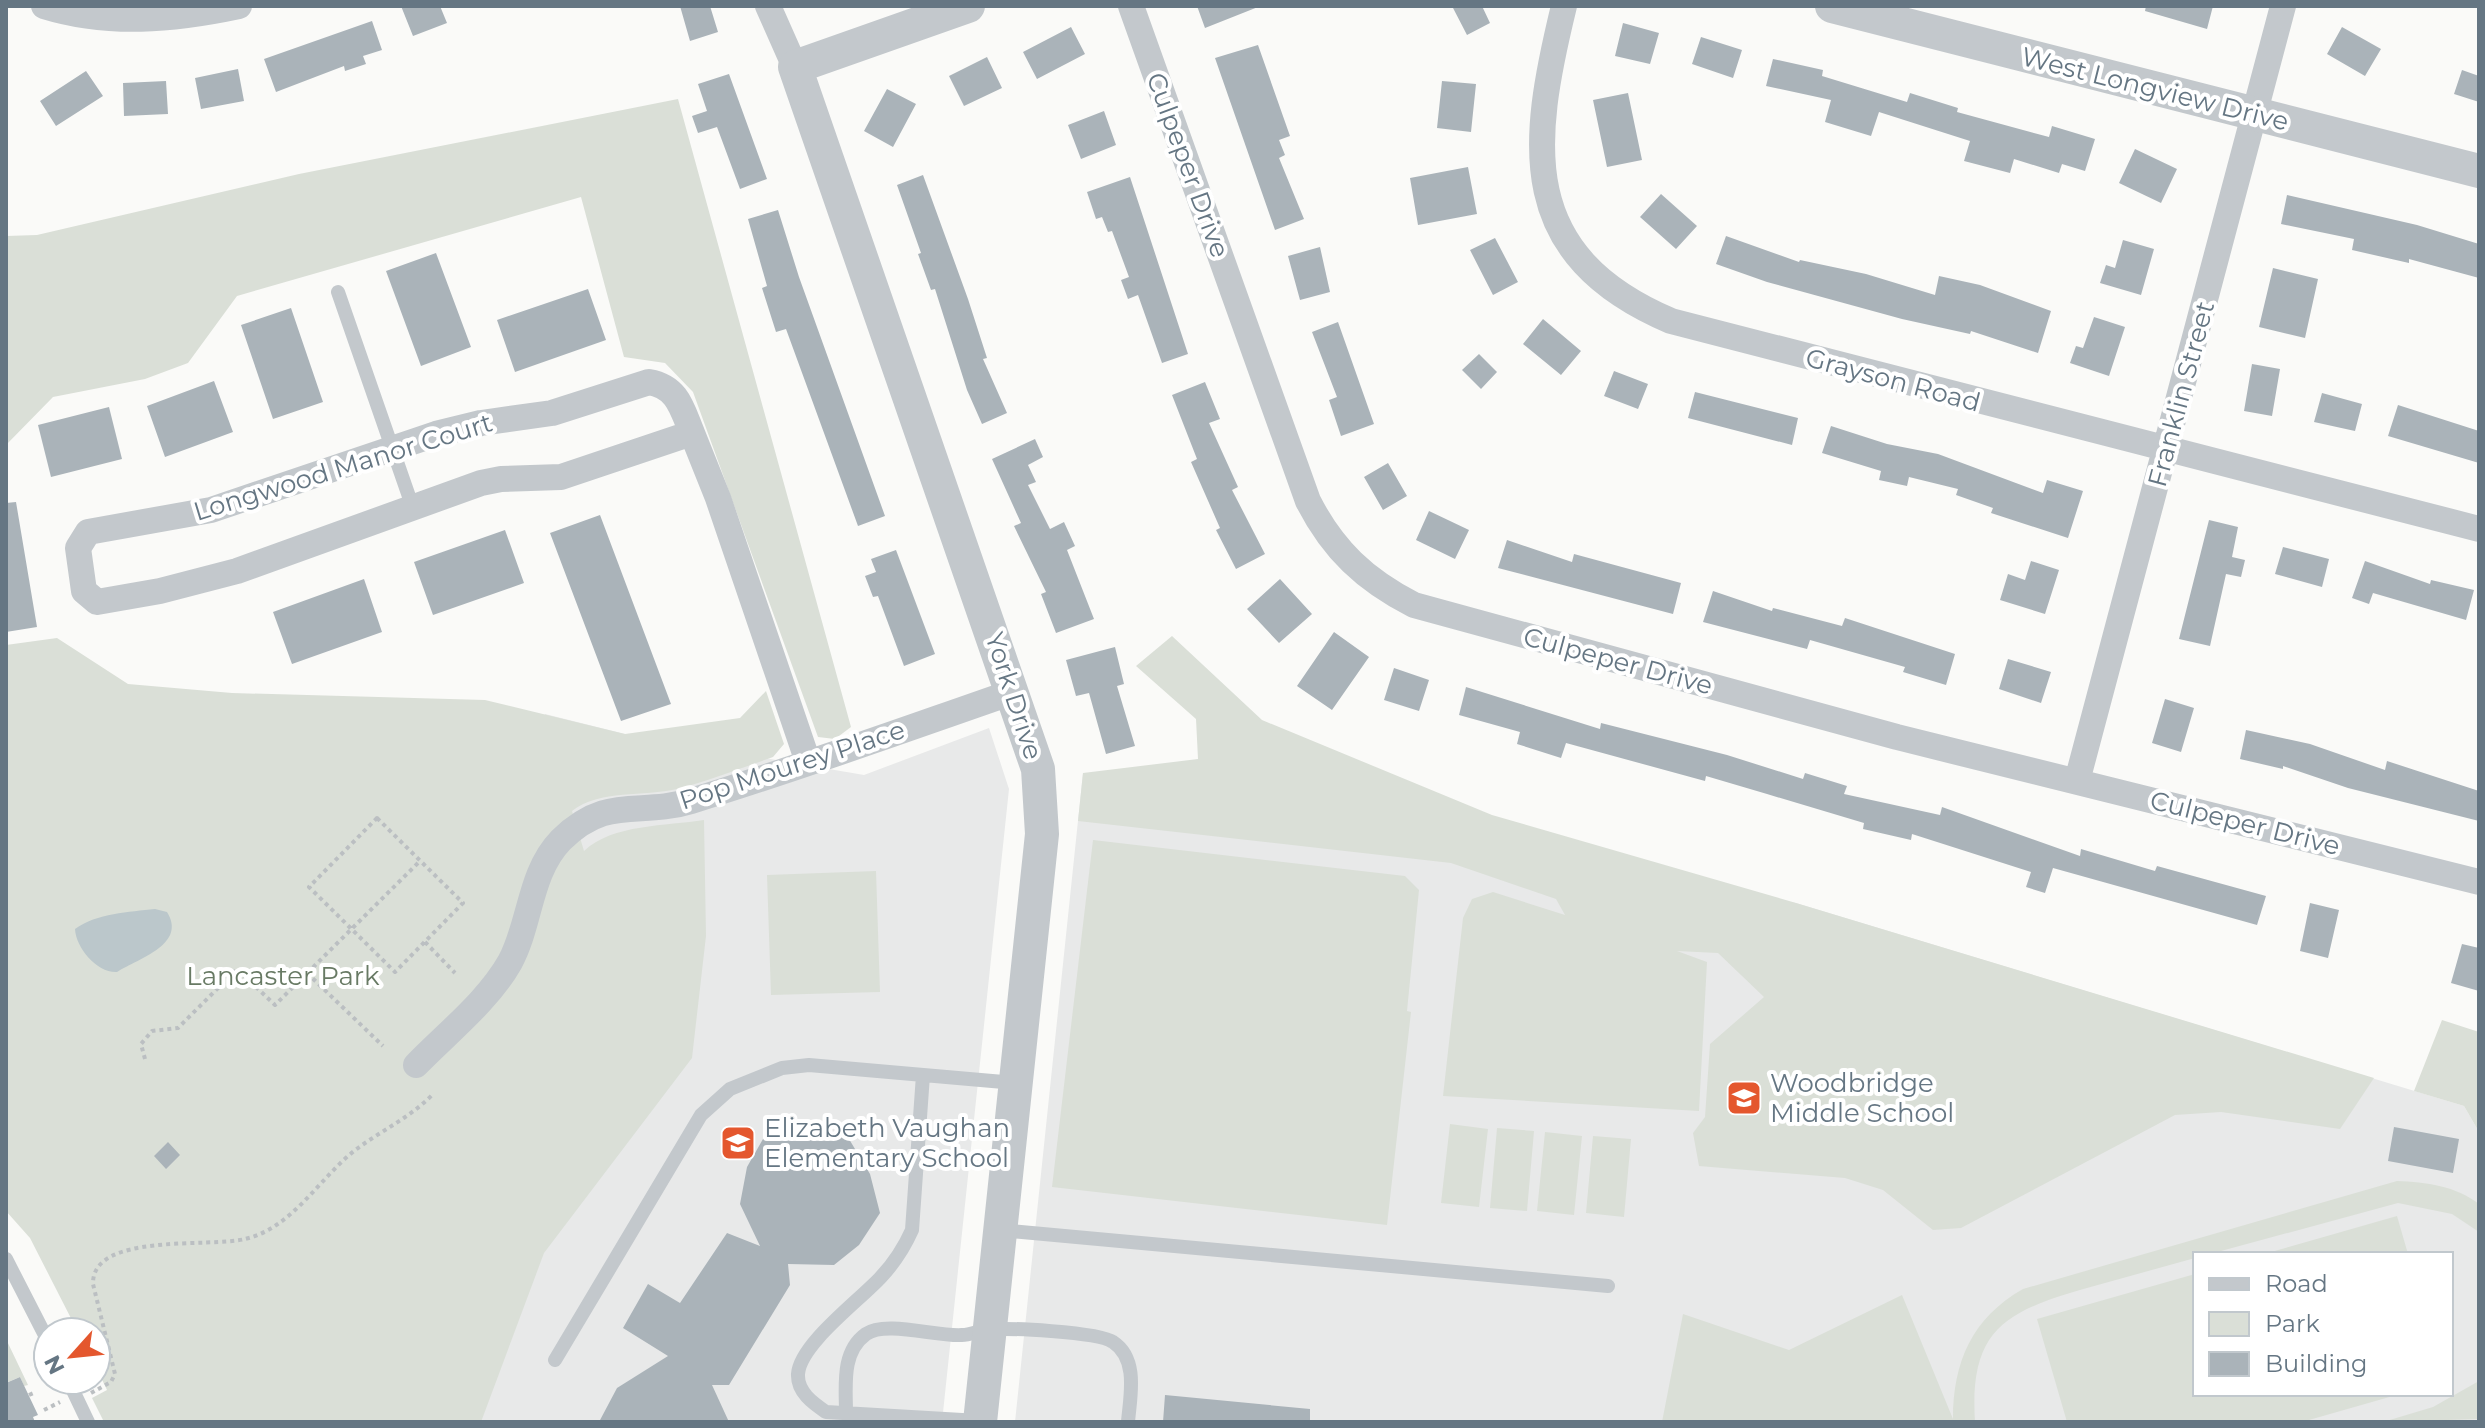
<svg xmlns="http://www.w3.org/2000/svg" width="2485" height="1428" viewBox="0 0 2485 1428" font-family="Montserrat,sans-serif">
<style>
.built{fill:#e8e9e9;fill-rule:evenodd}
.green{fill:#dadfd7}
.water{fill:#bbc7cb}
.building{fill:#aab3b9}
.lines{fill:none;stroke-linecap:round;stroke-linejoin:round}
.path{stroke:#bbbfc2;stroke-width:4;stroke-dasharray:4 4;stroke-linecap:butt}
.service{stroke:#c3c8cc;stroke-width:14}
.minor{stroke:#c3c8cc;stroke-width:26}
.tertiary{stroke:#c3c8cc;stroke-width:34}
.labels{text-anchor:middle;stroke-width:8;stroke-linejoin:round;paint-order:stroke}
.street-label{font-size:26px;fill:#657683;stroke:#fff}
.park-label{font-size:26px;fill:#687a64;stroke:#fff}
.poi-label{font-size:26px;fill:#657683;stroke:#fff;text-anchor:start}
</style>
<rect width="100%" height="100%" fill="#fafaf8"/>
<path class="built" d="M 545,714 L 625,734 L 864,775 L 989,728 L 1009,789 L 942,1422 L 396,1422 Z
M 1083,773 L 1796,903 L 2464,1106 L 2479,1132 L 2479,1422 L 1015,1422 ZM 2195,1254 L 2451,1254 L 2451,1394 L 2195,1394 Z"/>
<path class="green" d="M 678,99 L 851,727 L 835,739 L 818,737 L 693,392 L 665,363 L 624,357 L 581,197 L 237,296 L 188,363 L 145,379 L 53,397 L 6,445 L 6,236 L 37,235 L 299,174 Z
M 1172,636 L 1262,720 L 1492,815 L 1796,903 L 2374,1078 L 2340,1129 L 2221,1112 L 2175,1115 L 1961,1228 L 1933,1230 L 1883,1190 L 1845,1178 L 1699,1166 L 1693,1133 L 1705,1117 L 1710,1044 L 1764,997 L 1718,953 L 1677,951 L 1707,962 L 1699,1111 L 1443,1096 L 1463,918 L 1472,899 L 1493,892 L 1565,915 L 1556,899 L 1451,863 L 1078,821 L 1083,773 L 1198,759 L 1196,719 L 1136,666 Z
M 57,638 L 128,684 L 232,693 L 485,700 L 625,734 L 740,718 L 766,691 L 784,744 L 773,757 C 741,768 709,781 677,789 C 644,797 600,789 572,811 L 584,851 C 612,824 667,826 704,820 L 706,936 L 692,1058 L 544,1253 L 481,1422 L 104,1422 L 92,1398 L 107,1390 L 96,1367 L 96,1332 L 78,1332 L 30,1238 L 6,1211 L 6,645 Z
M 1093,840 L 1405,876 L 1419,890 L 1407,1011 L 1411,1012 L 1387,1225 L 1052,1187 Z
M 876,871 L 880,992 L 771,995 L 767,875 Z
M 2442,1020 L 2479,1032 L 2479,1132 L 2464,1106 L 2414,1091 Z
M 1450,1124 L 1488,1129 L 1479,1207 L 1441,1203 Z
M 1497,1128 L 1534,1131 L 1527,1211 L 1490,1208 Z
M 1545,1132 L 1582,1136 L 1574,1215 L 1537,1211 Z
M 1593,1136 L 1631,1139 L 1624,1217 L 1586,1213 Z
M 2397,1181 C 2426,1182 2456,1186 2479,1204 L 2479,1232 L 2452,1214 L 2398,1203 L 2210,1254 L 2195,1254 L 2195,1258 C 2159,1268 2123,1278 2087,1288 C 2006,1311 1969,1329 1975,1422 L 1662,1422 L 1683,1314 L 1789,1350 L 1902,1295 L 1953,1419 C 1953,1362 1972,1318 2023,1289 Z
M 2397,1216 L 2408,1254 L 2264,1254 Z
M 2195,1274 L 2195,1394 L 2400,1394 L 2302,1422 L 2067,1422 L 2037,1319 Z
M 6,1339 L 28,1385 L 24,1386 L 20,1377 L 8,1382 L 6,1377 Z
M 2479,1381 L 2479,1419 L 2383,1422 L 2433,1407 Z"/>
<path class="water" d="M 155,909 L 167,912 C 187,944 140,958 117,972 C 97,973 76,948 75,929 C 97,913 129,912 155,909 Z"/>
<path class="building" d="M 401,6 L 440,6 L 447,23 L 413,36 Z
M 680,6 L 710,6 L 718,32 L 690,41 Z
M 1197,6 L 1258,6 L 1258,7 L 1205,28 Z
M 1452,6 L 1482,6 L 1490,23 L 1467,35 Z
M 2146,6 L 2213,6 L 2207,29 L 2145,11 Z
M 372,21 L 382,50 L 363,56 L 366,64 L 345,71 L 344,66 L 276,92 L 264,59 Z
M 1623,23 L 1659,33 L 1650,64 L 1615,56 Z
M 1071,27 L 1085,54 L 1037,79 L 1023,52 Z
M 2342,27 L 2381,49 L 2365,76 L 2327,54 Z
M 1701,37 L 1742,50 L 1733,78 L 1692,64 Z
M 1258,45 L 1290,136 L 1279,140 L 1285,155 L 1279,158 L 1304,219 L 1275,230 L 1215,58 Z
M 987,57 L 1002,88 L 964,106 L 949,76 Z
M 1773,59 L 1823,70 L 1822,76 L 1907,102 L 1910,93 L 1958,108 L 1957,112 L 2049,137 L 2052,126 L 2095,139 L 2085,171 L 2062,164 L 2059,173 L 2014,159 L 2010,173 L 1964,161 L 1970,141 L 1879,112 L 1871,136 L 1825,122 L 1831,100 L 1766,86 Z
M 238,69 L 244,101 L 201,109 L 195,78 Z
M 2462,70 L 2479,76 L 2479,102 L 2454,94 Z
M 86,71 L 103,96 L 56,126 L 40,101 Z
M 729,74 L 767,179 L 740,189 L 717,127 L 698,133 L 692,116 L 707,111 L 698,84 Z
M 166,81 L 168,114 L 124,116 L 123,83 Z
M 1442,81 L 1476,84 L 1471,132 L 1437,128 Z
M 887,89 L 916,104 L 893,147 L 864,131 Z
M 1628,93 L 1642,160 L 1607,167 L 1593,100 Z
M 1104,111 L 1116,145 L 1081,159 L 1068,125 Z
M 2135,149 L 2177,169 L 2161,203 L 2119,183 Z
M 1468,167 L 1477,214 L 1418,225 L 1410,178 Z
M 923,175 L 968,299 L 987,358 L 983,359 L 1007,413 L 982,424 L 967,390 L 935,289 L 931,290 L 918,254 L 921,253 L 897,185 Z
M 1130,177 L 1188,354 L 1162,363 L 1138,295 L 1128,299 L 1121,280 L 1129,277 L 1112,231 L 1108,232 L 1102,217 L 1096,219 L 1087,192 Z
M 1661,194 L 1697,226 L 1676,249 L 1640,217 Z
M 2287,195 L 2417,225 L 2479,244 L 2479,278 L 2409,259 L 2409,263 L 2352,250 L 2354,239 L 2281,224 Z
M 778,210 L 799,277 L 885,516 L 858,526 L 786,329 L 776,332 L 762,288 L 767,286 L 748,219 Z
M 1726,236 L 1799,262 L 1800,260 L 1866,274 L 1935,295 L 1939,276 L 1980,285 L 2051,311 L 2038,353 L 1971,331 L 1970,334 L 1902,319 L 1767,282 L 1716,264 Z
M 1495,238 L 1518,282 L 1493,295 L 1470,250 Z
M 2123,240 L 2154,249 L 2141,295 L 2100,283 L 2106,265 L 2115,268 Z
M 1320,247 L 1330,292 L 1300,300 L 1288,256 Z
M 436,253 L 471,347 L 421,366 L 386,271 Z
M 2273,268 L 2318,279 L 2305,338 L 2259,327 Z
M 588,289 L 606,340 L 515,372 L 497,320 Z
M 291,308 L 323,402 L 273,419 L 241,325 Z
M 2094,317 L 2125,327 L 2109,376 L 2070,363 L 2076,346 L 2083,348 Z
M 1543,319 L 1581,351 L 1561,375 L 1523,344 Z
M 1338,322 L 1374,424 L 1341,436 L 1329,400 L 1337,397 L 1312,332 Z
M 1479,354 L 1497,372 L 1481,389 L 1462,370 Z
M 2252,364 L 2280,369 L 2272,416 L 2244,411 Z
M 1614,371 L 1648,384 L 1638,409 L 1604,396 Z
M 214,381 L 233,432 L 165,457 L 147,406 Z
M 1205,382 L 1220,419 L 1209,423 L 1238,487 L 1232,490 L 1265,554 L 1236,569 L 1216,530 L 1220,528 L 1191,462 L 1197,459 L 1172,395 Z
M 1695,392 L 1798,418 L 1792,445 L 1688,418 Z
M 2322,393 L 2362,404 L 2355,431 L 2314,422 Z
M 2398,405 L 2479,431 L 2479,463 L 2388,436 Z
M 109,407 L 122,459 L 51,477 L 38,425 Z
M 1831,426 L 1887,444 L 1938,454 L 2043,493 L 2047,480 L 2083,491 L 2068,538 L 1991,513 L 1993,508 L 1956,495 L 1958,489 L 1909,477 L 1907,486 L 1879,480 L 1881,471 L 1822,453 Z
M 1035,439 L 1043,457 L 1028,465 L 1036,482 L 1028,485 L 1050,529 L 1064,522 L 1075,546 L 1067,550 L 1094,619 L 1056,633 L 1041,594 L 1046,592 L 1014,526 L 1021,523 L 992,459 Z
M 1388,463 L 1407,496 L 1383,510 L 1364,477 Z
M 16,502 L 37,627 L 6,632 L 6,503 Z
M 1429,511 L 1469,530 L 1455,559 L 1416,540 Z
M 600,515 L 671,704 L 621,721 L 550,533 Z
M 2209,520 L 2238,527 L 2232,557 L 2245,560 L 2241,577 L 2226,574 L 2210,646 L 2179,639 Z
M 505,530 L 524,583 L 433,615 L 414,562 Z
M 1507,540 L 1572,562 L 1574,554 L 1681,583 L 1673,614 L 1498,568 Z
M 2283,547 L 2329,559 L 2322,587 L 2275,574 Z
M 896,550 L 935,654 L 904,666 L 878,596 L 873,597 L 865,576 L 876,572 L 871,559 Z
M 2031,561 L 2059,570 L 2045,614 L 2000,600 L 2008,574 L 2025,580 Z
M 2365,561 L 2430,584 L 2431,580 L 2474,590 L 2466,620 L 2373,593 L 2369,604 L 2352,598 Z
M 364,579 L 382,632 L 292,664 L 273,612 Z
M 1280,579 L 1312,614 L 1279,643 L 1247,609 Z
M 1713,591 L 1772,611 L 1773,608 L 1842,626 L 1845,618 L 1955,654 L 1946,685 L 1903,672 L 1905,667 L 1810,640 L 1807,649 L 1703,622 Z
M 1334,632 L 1369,657 L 1332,710 L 1297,686 Z
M 1115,647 L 1124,684 L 1117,686 L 1135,746 L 1106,754 L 1089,693 L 1076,696 L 1066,660 Z
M 2008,659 L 2051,672 L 2041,703 L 1999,689 Z
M 1394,668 L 1429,680 L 1419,711 L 1384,700 Z
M 1466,687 L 1600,729 L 1601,723 L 1727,755 L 1803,779 L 1805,773 L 1847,786 L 1844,794 L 1940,815 L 1942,807 L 2080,856 L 2081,849 L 2155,871 L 2157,866 L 2266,896 L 2257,925 L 2053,868 L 2045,893 L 2026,887 L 2031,872 L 1912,834 L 1911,840 L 1863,829 L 1864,823 L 1767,794 L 1706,776 L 1705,781 L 1566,743 L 1561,758 L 1517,744 L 1520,732 L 1459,715 Z
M 2165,699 L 2194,708 L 2181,752 L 2152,743 Z
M 2246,730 L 2310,744 L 2385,770 L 2387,761 L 2479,791 L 2479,821 L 2348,788 L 2283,766 L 2283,769 L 2240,759 Z
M 2310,903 L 2339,910 L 2328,958 L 2300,951 Z
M 2462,944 L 2479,948 L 2479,991 L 2451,983 Z
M 807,1126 L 846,1134 L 870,1174 L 880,1213 L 859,1245 L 834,1265 L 788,1264 L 790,1285 L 729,1385 L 712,1385 L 729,1422 L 599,1422 L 617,1388 L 668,1356 L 623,1328 L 648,1284 L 680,1303 L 727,1233 L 760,1246 L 740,1204 L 747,1167 L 763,1139 Z
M 2394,1127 L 2459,1139 L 2453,1173 L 2388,1161 Z
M 168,1142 L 180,1155 L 166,1169 L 154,1156 Z
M 20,1377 L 38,1415 L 33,1417 L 35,1422 L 6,1422 L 6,1383 Z
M 1165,1395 L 1310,1409 L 1310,1422 L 1163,1422 Z"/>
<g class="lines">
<path class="path" d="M 377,818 L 463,903 L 395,972 L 309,887 Z
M 425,942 L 455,973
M 307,973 L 383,1046
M 145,1059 L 141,1044 L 152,1031 L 178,1028 L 237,969 L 275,1005 L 420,861
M 91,1393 L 111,1382 L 115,1374 L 93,1284 C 92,1232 209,1248 245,1239 C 292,1228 318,1180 354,1151 C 380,1131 410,1118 433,1094
M 29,1395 L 36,1392
M 44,1410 L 60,1402"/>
<path class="service" d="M 338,292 L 413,508
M 923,1075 L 912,1230 C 904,1248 895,1262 881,1277 C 860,1300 800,1344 798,1374 C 797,1392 813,1403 826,1412 L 979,1421
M 1000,1230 L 1608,1286
M 6,1259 L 48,1341
M 555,1360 L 701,1115 L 730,1089 L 782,1068 L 809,1065 L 1015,1083
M 68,1380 L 88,1422
M 846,1413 C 846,1386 841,1352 866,1334 C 885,1320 938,1337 962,1335 C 970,1335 978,1331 986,1330 C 1005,1327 1099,1332 1113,1342 C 1139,1359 1130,1397 1128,1422"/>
<path class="minor" d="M 44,6 C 109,26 173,20 239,6
M 768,6 L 795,67
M 1131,6 L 1308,501 C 1333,550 1365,580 1414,605 L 1897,737 L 2479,882
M 1564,6 C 1530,145 1516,255 1671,321 L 2479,529
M 692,433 C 682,409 678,387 649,382 L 552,413 L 481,423 L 436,434 L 211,510 L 88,532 L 78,548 L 84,591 L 97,602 L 160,591 L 237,571 L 481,483 L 501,479 L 561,477 L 692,433 L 718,498 L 808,762
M 2077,781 L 2283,6
M 416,1065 C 447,1033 488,1001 510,962 C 531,923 529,873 561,840 C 608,794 639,817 691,801 C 799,768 906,729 1013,692"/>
<path class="tertiary" d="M 968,6 L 795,67 L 1038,769 L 1042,834 L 980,1422
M 1832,6 L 2479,171"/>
</g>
<defs>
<symbol id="school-square" viewBox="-11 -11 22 22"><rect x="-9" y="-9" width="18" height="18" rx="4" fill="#e4572e" stroke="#fff"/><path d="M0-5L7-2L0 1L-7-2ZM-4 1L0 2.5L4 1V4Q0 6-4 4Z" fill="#fff"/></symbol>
</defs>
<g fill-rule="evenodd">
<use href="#school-square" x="1724" y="1078" width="40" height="40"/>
<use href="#school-square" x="718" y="1123" width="40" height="40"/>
</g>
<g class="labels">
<g class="street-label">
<text transform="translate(2155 89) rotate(14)" y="9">West Longview Drive</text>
<text transform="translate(1188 165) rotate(70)" y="9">Culpeper Drive</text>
<text transform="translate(1893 380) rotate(15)" y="9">Grayson Road</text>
<text transform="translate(2181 394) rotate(-75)" y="9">Franklin Street</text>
<text transform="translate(343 467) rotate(-17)" y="9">Longwood Manor Court</text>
<text transform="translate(1618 661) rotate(15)" y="9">Culpeper Drive</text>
<text transform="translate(1014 696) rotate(72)" y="9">York Drive</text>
<text transform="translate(792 765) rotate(-18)" y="9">Pop Mourey Place</text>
<text transform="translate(2245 823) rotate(14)" y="9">Culpeper Drive</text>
</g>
<g class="park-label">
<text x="283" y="985">Lancaster Park</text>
</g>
<g class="poi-label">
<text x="1770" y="1092">Woodbridge<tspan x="1770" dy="30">Middle School</tspan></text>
<text x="764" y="1137">Elizabeth Vaughan<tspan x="764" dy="30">Elementary School</tspan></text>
</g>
</g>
<rect width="2485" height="1428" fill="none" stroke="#657683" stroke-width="16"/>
<rect x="2193" y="1252" width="260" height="144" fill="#ffffff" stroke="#c1c8cd" stroke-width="2"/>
<rect x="2209" y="1278" width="40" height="12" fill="#c3c8cc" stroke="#c1c8cd" stroke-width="2"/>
<text x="2265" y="1292" font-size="24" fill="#657683">Road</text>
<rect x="2209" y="1312" width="40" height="24" fill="#dadfd7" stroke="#c1c8cd" stroke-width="2"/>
<text x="2265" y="1332" font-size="24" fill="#657683">Park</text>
<rect x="2209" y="1352" width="40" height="24" fill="#aab3b9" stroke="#c1c8cd" stroke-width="2"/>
<text x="2265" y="1372" font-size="24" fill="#657683">Building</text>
<g transform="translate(72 1356) rotate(243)"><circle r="38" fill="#ffffff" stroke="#c1c8cd" stroke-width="2"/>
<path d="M0-6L14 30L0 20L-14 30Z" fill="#e4572e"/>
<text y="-12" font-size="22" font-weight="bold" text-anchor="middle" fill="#657683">N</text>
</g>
</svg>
